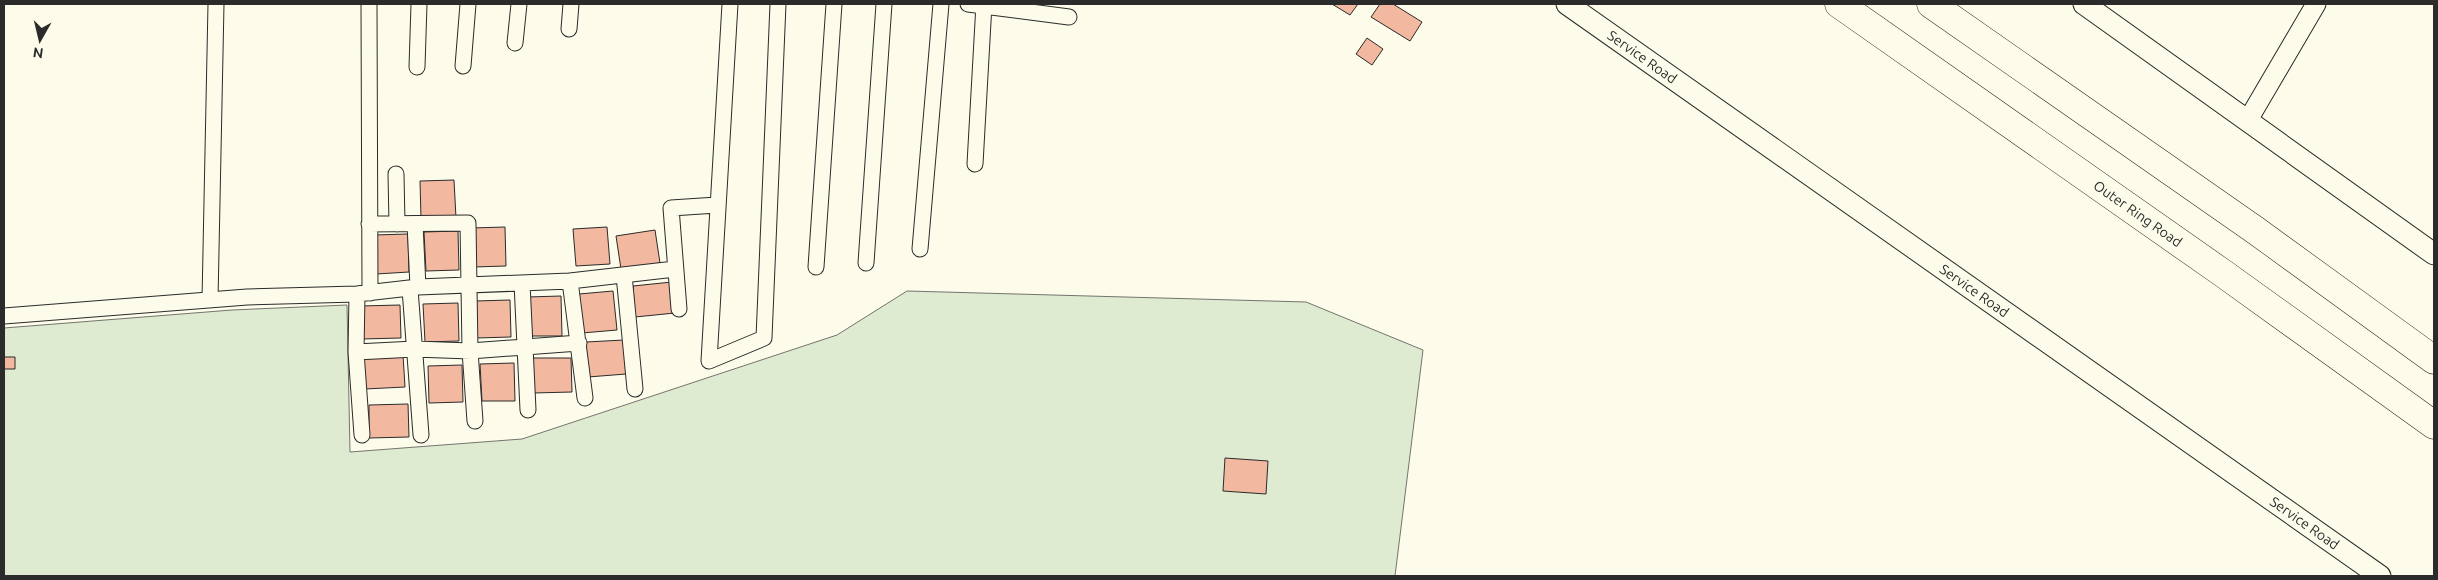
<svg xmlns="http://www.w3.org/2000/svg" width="2438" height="580" viewBox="0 0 2438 580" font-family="Ubuntu,sans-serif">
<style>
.green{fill:#deebd1;stroke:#74746e}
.building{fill:#f2b8a0;stroke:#2b2b2b}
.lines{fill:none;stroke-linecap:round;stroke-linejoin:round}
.minor-casing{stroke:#2b2b2b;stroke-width:17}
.tertiary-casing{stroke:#2b2b2b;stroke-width:21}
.secondary-casing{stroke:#2b2b2b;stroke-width:23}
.motorway-casing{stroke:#2b2b2b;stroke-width:29}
.minor{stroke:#fdfbea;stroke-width:15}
.tertiary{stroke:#fdfbea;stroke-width:19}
.secondary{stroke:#fdfbea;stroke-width:21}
.motorway{stroke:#fdfbea;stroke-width:28}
.labels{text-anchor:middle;stroke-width:4;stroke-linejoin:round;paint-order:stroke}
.street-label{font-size:14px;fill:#2b2b2b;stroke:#fdfbea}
</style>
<rect width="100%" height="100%" fill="#fdfbea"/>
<path class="green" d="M 907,291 L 1306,302 L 1423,350 L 1395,576 L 4,576 L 4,328 L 232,310 L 347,305 L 350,452 L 522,439 L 837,335 Z"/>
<path class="building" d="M 1332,4 L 1358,4 L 1350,15 Z
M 1380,4 L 1393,4 L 1422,22 L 1410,41 L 1371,17 Z
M 1367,38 L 1383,49 L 1372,65 L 1356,54 Z
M 454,180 L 456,218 L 421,219 L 420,181 Z
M 505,227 L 506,266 L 473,267 L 471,228 Z
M 607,227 L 610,264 L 576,266 L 573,229 Z
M 655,230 L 660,263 L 621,269 L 616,236 Z
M 458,231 L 459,270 L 426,271 L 424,232 Z
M 408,234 L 409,272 L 376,274 L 374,235 Z
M 672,282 L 675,313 L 635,317 L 633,286 Z
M 613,291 L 617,330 L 582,333 L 579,294 Z
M 561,296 L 562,336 L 528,336 L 527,297 Z
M 510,300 L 511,337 L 476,338 L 475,301 Z
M 458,303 L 459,341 L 425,342 L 423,304 Z
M 400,305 L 401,338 L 361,339 L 360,306 Z
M 624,340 L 626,374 L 588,377 L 586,342 Z
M 403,355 L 405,387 L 365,389 L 363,358 Z
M 4,357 L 15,357 L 15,369 L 4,369 Z
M 532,358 L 571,358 L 572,392 L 533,393 Z
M 514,363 L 515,401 L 482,401 L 480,364 Z
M 462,365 L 463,402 L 429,403 L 428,366 Z
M 408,404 L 409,437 L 369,438 L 369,405 Z
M 1225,458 L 1268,461 L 1266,494 L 1223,491 Z"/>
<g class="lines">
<defs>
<path id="minor" d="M 369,4 L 370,293
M 730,4 L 709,361 L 764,338 L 778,4
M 968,4 L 1069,17
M 569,29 L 571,4
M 515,43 L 519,4
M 463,66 L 468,4
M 417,67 L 419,4
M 975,164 L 984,4
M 396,174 L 397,224
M 369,224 L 468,223 L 470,351 L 475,421
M 415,224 L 418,287
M 920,249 L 941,4
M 866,263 L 884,4
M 816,267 L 834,4
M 624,275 L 635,389
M 570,281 L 585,398
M 522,283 L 528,410
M 410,289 L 421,435
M 357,294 L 356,352 L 415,349 L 470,351 L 579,343
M 210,300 L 216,4
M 679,309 L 671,208 L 717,205
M 4,316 L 247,297 L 357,294 L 418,287 L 570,281 L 675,269
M 356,352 L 362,435"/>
<path id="tertiary" d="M 2248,120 L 2316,4"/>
<g id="secondary">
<path id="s1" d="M 1567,4 L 2380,576"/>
<path d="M 2084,4 L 2434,254"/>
</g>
<g id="motorway">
<path id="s2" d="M 1839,4 L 2224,274 L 2434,425"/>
<path d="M 1931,4 L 2255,230 L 2434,360"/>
</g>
</defs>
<use href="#minor" class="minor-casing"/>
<use href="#tertiary" class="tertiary-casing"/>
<use href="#secondary" class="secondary-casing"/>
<use href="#motorway" class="motorway-casing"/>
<use href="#minor" class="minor"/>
<use href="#tertiary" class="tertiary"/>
<use href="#secondary" class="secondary"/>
<use href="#motorway" class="motorway"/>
</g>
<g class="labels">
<g class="street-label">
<text dy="5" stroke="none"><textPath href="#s1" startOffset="92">Service Road</textPath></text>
<text dy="5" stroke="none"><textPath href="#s2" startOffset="365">Outer Ring Road</textPath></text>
<text dy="5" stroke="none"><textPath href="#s1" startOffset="498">Service Road</textPath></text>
<text dy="5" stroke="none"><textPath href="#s1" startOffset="902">Service Road</textPath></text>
</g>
</g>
<rect width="2438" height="580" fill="none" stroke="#2b2b2b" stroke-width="10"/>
<g transform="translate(40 40) rotate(188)" stroke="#fdfbea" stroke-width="4" paint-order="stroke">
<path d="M0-4L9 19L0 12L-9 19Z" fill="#2b2b2b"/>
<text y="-8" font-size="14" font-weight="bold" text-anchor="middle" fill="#2b2b2b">N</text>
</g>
</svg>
